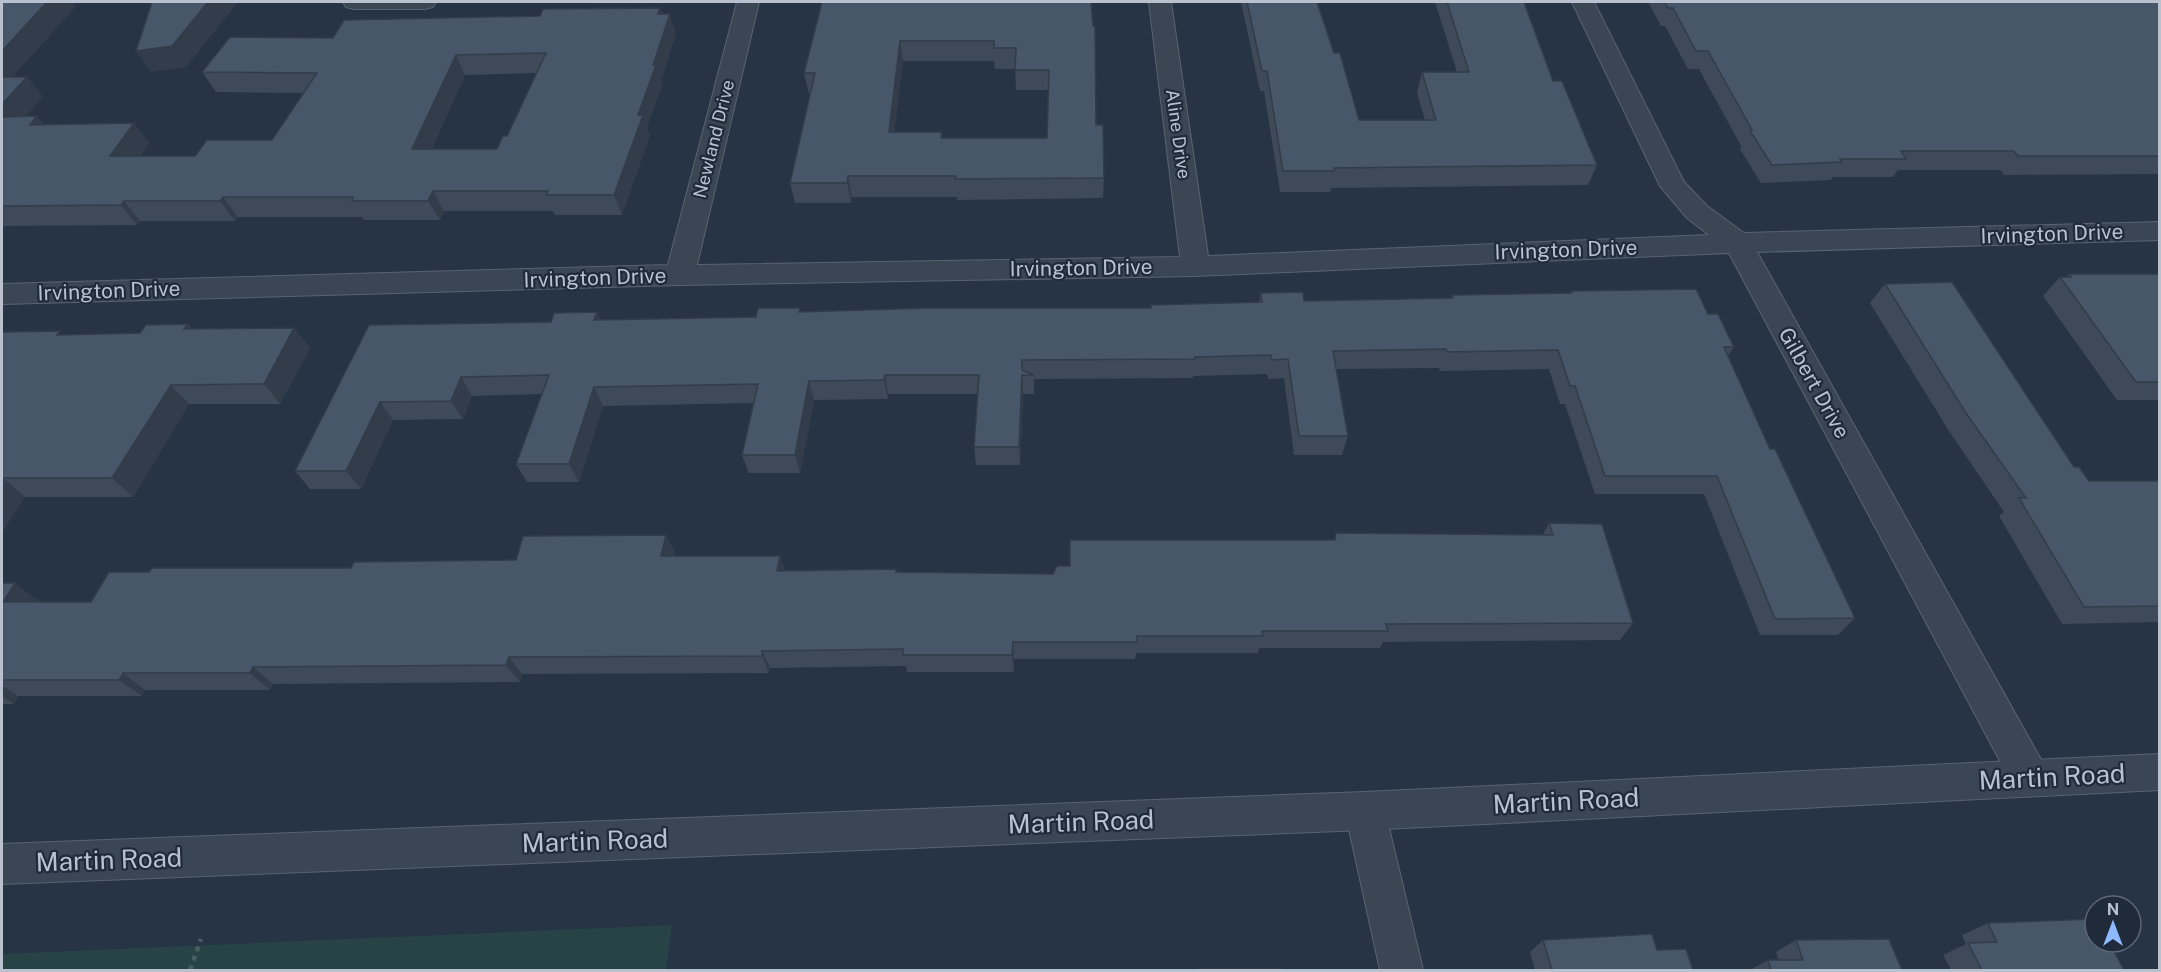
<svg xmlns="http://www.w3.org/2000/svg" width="2161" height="972" viewBox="0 0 2161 972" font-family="'Public Sans',sans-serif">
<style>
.green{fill:#284346}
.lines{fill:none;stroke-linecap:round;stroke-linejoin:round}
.minor-casing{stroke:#596371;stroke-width:2}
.tertiary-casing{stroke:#596371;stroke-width:2}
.path{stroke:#475f61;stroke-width:4.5;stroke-dasharray:5 5;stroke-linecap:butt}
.minor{fill:#3b4654;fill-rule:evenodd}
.tertiary{fill:#3b4654;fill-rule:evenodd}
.wall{fill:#3e4a5a;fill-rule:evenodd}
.shaded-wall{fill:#323c4a}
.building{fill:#485669;stroke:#323c4a;stroke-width:1.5;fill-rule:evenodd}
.labels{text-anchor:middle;stroke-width:4.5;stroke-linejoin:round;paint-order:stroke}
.far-street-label{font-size:18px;fill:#b8c1cd;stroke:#1f2a3a}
.street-label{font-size:21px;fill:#b8c1cd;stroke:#1f2a3a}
.near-street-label{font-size:26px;fill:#b8c1cd;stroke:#1f2a3a}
</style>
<rect width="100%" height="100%" fill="#263445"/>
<path class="green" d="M 672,925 L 666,970 L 2,970 L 2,954 Z"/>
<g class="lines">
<defs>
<path id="minor" d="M 343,2 L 436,2 L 433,7 L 425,9 L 354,9 L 346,7 Z
M 737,2 L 759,2 L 697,265 L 1180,257 L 1149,2 L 1171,2 L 1208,256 L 1709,235 L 1687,218 L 1660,186 L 1572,2 L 1594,2 L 1684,182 L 1707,206 L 1744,233 L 2160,222 L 2160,240 L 1757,252 L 2044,765 L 2050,778 L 2044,791 L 2030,797 L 2016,791 L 1729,253 L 1195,276 L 680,285 L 2,304 L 2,284 L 668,265 Z
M 1365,792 L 1379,797 L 1385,811 L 1423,970 L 1380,970 L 1345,811 L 1351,797 Z"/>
<path id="tertiary" d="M 2160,754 L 2160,790 L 1365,830 L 2,884 L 2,844 L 1365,792 Z"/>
</defs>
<use href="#minor" class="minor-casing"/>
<use href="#tertiary" class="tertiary-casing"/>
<path class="path" d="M 190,970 L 201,939"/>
<use href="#minor" class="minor"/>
<use href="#tertiary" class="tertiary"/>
</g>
<path class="wall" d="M 2,2 L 73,2 L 76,6 L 12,77 L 27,77 L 43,97 L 25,116 L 45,125 L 134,123 L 149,143 L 140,156 L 195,156 L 272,140 L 304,93 L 216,92 L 202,72 L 333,38 L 540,16 L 660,8 L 662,14 L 676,34 L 661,80 L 662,85 L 647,127 L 650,135 L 622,215 L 555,215 L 553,211 L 444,211 L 440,220 L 364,220 L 362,217 L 238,217 L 235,221 L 140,221 L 137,225 L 2,226 ZM 536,73 L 507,136 L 497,149 L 432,149 L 465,75 Z
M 822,2 L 1091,2 L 1096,125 L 1104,178 L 1103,198 L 957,200 L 957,197 L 852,197 L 851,203 L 795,203 L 790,183 L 811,94 L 809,94 L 804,73 ZM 903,61 L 994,61 L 995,69 L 1015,69 L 1016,90 L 1048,90 L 1047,138 L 942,138 L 894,132 Z
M 1241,2 L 1317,2 L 1334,53 L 1359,120 L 1425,120 L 1417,93 L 1422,72 L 1457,72 L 1435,2 L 1524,2 L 1553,81 L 1597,165 L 1588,185 L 1331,188 L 1330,192 L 1280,192 L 1264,91 L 1260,91 Z
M 1648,2 L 2160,2 L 2160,174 L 2004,175 L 2000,170 L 1898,170 L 1893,177 L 1833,177 L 1831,180 L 1761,183 L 1740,149 L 1741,146 L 1699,69 L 1688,69 L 1665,26 L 1661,26 Z
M 2069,274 L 2160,274 L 2160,400 L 2117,400 L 2043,296 L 2060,277 L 2066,277 Z
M 1885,284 L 2074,467 L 2089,481 L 2160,481 L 2160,622 L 2062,624 L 1999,516 L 2004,512 L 1949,431 L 1870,303 Z
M 1571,291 L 1708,314 L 1734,347 L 1728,356 L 1770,449 L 1855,618 L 1838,635 L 1760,635 L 1704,494 L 1595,494 L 1565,404 L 1560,404 L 1549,369 L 1440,371 L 1439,368 L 1336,369 L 1348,436 L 1342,455 L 1294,455 L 1284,378 L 1268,379 L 1267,374 L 1193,376 L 1193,378 L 1034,379 L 1034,394 L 1023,394 L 1020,465 L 976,465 L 974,447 L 978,394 L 888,394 L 888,399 L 814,400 L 800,473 L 749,473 L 742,455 L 753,403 L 603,406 L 579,482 L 527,482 L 516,464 L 542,394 L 472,396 L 463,419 L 393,420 L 361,489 L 310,489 L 295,471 L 369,325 L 551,322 L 756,317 L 801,312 L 1151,308 L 1259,302 L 1260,293 L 1304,301 L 1451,298 L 1452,295 L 1570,293 Z
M 188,324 L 192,329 L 294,328 L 310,348 L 280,404 L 189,404 L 133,497 L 25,497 L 2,532 L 2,332 L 65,335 L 140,333 Z
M 1549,523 L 1633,623 L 1620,640 L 1383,642 L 1380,648 L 1259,648 L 1258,653 L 1136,653 L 1135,659 L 1014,659 L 1014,672 L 907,672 L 906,666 L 770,668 L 769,673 L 522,674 L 520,682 L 273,684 L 270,690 L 145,690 L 142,696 L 18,696 L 14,704 L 2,704 L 2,583 L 39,601 L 38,602 L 91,602 L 149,572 L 351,568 L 516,560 L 666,535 L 675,553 L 674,556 L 785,570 L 896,569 L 897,572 L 1053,574 L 1070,566 L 1334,540 L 1336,533 L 1543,535 Z
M 1988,923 L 2124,970 L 1951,970 L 1943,955 L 1966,944 L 1962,935 Z
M 1543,940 L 1693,970 L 1535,970 L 1530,952 Z
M 1796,940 L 1902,970 L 1750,970 L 1768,960 L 1779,960 L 1776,952 Z"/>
<path class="shaded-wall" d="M 47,2 L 73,2 L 76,6 L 2,89 L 2,51 Z
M 208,2 L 238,2 L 186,67 L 151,72 L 136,51 Z
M 660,8 L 666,26 L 670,14 L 676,34 L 661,80 L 662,85 L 647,127 L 650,135 L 622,215 L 614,195 L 653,65 L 658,14 Z
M 900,41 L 903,61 L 892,153 L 889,132 Z
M 456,55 L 465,75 L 423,169 L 412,149 Z
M 27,77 L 43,97 L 7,137 L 2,131 L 2,104 Z
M 37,116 L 54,136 L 30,125 Z
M 134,123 L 149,143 L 125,176 L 110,156 Z
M 848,176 L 852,197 L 851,203 L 847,183 Z
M 433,191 L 444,211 L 440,220 L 428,201 Z
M 223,197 L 238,217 L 235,221 L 220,201 Z
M 124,201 L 140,221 L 137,225 L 121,205 Z
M 597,312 L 606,331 L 594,320 Z
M 188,324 L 205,344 L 184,329 Z
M 294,328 L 310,348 L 280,404 L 264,384 Z
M 885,375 L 888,394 L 888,399 L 884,380 Z
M 1022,375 L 1023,394 L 1020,465 L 1019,447 Z
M 461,377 L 472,396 L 463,419 L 451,401 Z
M 809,381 L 814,400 L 800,473 L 795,455 Z
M 171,385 L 189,404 L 133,497 L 112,478 Z
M 594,387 L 603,406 L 579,482 L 569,464 Z
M 380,402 L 393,420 L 361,489 L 346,471 Z
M 3,478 L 25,497 L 2,532 L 2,479 Z
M 666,535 L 675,553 L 670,574 L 661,556 Z
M 780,556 L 787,574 L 777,571 Z
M 15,583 L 39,601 L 27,620 L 3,602 Z
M 1013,642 L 1014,659 L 1014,672 L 1012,655 Z
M 762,651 L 770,668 L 769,673 L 762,656 Z
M 509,657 L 522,674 L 520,682 L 506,665 Z
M 253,667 L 273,684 L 270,690 L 250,673 Z
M 123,673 L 145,690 L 142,696 L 119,680 Z
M 2,686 L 18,696 L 14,704 L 2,696 Z"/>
<path class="building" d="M 2,2 L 47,2 L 2,51 Z
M 152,2 L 208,2 L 172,46 L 136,51 Z
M 822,2 L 1091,2 L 1093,26 L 1095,26 L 1096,125 L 1103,125 L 1104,178 L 955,179 L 956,176 L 848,176 L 847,183 L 790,183 L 815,73 L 804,73 ZM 900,41 L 994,41 L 994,48 L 1016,48 L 1015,70 L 1049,70 L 1047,138 L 941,138 L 942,132 L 889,132 Z
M 1247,2 L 1317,2 L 1334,53 L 1340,53 L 1359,120 L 1436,120 L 1422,72 L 1469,72 L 1447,2 L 1524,2 L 1553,81 L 1562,81 L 1597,165 L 1334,168 L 1334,171 L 1283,171 L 1267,71 L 1262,71 Z
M 1665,2 L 2160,2 L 2160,156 L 2018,156 L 2014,151 L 1901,151 L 1906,159 L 1840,159 L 1842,162 L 1772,165 L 1750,131 L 1752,130 L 1708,51 L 1696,51 L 1673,8 L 1668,8 Z
M 660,8 L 658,14 L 670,14 L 653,65 L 656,65 L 638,115 L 643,115 L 614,195 L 546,195 L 548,191 L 433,191 L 428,201 L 352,201 L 353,197 L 223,197 L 220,201 L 124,201 L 121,205 L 2,206 L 2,117 L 37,116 L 30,125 L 134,123 L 110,156 L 195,156 L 207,140 L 272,140 L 317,73 L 202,72 L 230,37 L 333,38 L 344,20 L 540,16 L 543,9 ZM 546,53 L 507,136 L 503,136 L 497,149 L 412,149 L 456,55 Z
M 2,77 L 27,77 L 2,104 Z
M 2069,274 L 2160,274 L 2160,382 L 2136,382 L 2060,277 L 2071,277 Z
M 1952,282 L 2074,467 L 2079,467 L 2089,481 L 2160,481 L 2160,606 L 2084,607 L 2019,498 L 2026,498 L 1966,413 L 1885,284 Z
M 1696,289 L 1708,314 L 1718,314 L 1734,347 L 1724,347 L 1770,449 L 1775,449 L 1855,618 L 1775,619 L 1717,476 L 1605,476 L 1575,386 L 1570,386 L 1558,350 L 1447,352 L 1446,349 L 1333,351 L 1348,436 L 1299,436 L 1288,359 L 1271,360 L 1271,355 L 1195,357 L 1195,359 L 1022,360 L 1022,370 L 1034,375 L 1022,375 L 1019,447 L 974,447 L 979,375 L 885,375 L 884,380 L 809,381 L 795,455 L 742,455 L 758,384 L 594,387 L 569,464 L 516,464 L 549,375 L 461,377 L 451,401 L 380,402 L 346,471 L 295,471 L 369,325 L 551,322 L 554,313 L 597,312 L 594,320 L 756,317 L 758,308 L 800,308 L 799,312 L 928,308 L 1151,308 L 1151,305 L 1262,302 L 1260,293 L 1303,292 L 1304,301 L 1453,298 L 1452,295 L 1572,293 L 1571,291 Z
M 188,324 L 184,329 L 294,328 L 264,384 L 171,385 L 112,478 L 3,478 L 2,479 L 2,332 L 60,331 L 57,335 L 140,333 L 146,325 Z
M 1549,523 L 1602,524 L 1633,623 L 1386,624 L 1388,631 L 1262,631 L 1263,636 L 1137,636 L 1137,642 L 1013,642 L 1012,655 L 903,655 L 903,649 L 762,651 L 762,656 L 509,657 L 506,665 L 253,667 L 250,673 L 123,673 L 119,680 L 2,680 L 2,583 L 15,583 L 3,602 L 91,602 L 109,572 L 149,572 L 152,568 L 351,568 L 354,562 L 516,560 L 523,536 L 666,535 L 661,556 L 780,556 L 777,571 L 896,569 L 896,572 L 1053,574 L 1057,566 L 1070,566 L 1070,540 L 1335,540 L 1336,533 L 1553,535 Z
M 2095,919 L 2095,942 L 2109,942 L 2124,970 L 1982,970 L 1968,943 L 1997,942 L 1988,923 Z
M 1652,934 L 1657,950 L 1686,949 L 1693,970 L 1552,970 L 1543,940 Z
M 1889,939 L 1902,970 L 1771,970 L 1768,960 L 1803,960 L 1796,940 Z
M 1198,969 L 1281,969 L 1281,970 L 1198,970 Z"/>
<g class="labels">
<g class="far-street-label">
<text transform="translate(1178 134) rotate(82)" y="6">Aline Drive</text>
<text transform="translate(714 139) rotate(-76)" y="6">Newland Drive</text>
</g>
<g class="street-label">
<text transform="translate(2052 234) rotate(-2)" y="7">Irvington Drive</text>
<text transform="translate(1566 250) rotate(-2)" y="7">Irvington Drive</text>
<text transform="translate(1081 268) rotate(-1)" y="7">Irvington Drive</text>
<text transform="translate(595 278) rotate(-2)" y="7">Irvington Drive</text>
<text transform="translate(109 291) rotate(-2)" y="7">Irvington Drive</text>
<text transform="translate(1814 383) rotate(61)" y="7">Gilbert Drive</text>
</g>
<g class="near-street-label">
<text transform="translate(2052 777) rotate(-3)" y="9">Martin Road</text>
<text transform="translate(1566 801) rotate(-3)" y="9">Martin Road</text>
<text transform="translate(1081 822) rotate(-2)" y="9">Martin Road</text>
<text transform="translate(595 841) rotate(-2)" y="9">Martin Road</text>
<text transform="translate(109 860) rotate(-2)" y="9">Martin Road</text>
</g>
</g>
<rect width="2161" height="972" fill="none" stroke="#b8c1cd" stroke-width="6"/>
<g transform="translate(2113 924)"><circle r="28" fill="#1f2a3a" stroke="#5c6675" stroke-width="1.5"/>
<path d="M0-4.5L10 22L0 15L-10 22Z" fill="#8ebafd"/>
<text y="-9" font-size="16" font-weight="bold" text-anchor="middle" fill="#b8c1cd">N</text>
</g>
</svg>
